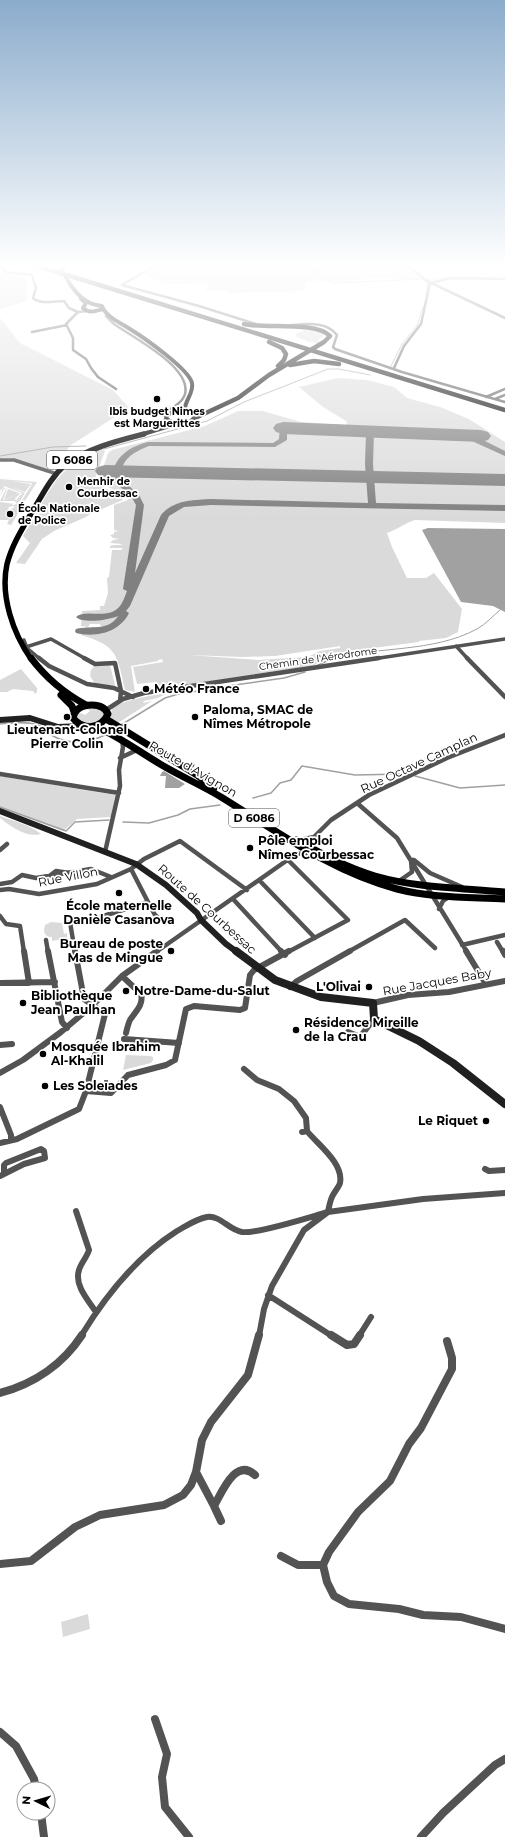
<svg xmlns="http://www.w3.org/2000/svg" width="505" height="1837" viewBox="0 0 505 1837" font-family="Montserrat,sans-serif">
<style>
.green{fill:#dadada;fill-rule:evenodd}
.water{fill:#a1a1a1}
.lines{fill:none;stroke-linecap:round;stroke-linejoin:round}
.stream-far1{stroke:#a1a1a1;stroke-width:1}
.stream{stroke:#a1a1a1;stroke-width:1.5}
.taxiway{fill:#808080;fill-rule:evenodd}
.runway{fill:#808080;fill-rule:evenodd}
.street-far4{stroke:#535353;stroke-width:2.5}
.street-far3{stroke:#535353;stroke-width:3.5}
.street-far2{stroke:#535353;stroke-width:4.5}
.street-far1{stroke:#535353;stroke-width:6}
.street{stroke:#535353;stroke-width:8}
.secondary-far1{stroke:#202020;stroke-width:6}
.secondary{stroke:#202020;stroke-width:8}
.primary-far2{stroke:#000;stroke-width:4}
.primary-far1{stroke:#000;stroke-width:5.5}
.primary{stroke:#000;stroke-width:7}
.highway{stroke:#000;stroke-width:4.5}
.poi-dot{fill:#000;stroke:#fff;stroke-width:1.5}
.labels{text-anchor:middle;stroke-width:3.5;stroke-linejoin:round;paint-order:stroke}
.far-poi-label{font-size:10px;font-weight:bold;fill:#000;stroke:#fff;text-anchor:start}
.far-street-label{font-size:10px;fill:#000;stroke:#fff}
.shield{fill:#fff;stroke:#4c4c4c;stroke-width:1}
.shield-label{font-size:11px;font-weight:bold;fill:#000}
.poi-label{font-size:12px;font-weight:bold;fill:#000;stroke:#fff;text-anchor:start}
.street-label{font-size:12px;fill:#000;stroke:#fff}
</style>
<rect width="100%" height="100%" fill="#fff"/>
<path class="green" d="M 162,263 L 396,263 L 413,273 L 419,279 L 363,279 L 346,283 L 324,280 L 305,282 L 305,291 L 229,293 L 229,291 L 205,290 L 208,285 L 206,283 C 186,282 160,291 146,272 Z
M 0,272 L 26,277 L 27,301 L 0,309 Z
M 0,318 L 20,343 L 113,390 L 129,408 L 71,445 L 50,470 L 8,458 L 0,459 Z
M 305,330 L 318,332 L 324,335 L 318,340 L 320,342 L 318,344 L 314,342 L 306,342 L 307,341 L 297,337 L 296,334 Z
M 338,378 L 367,380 L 394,387 L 407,398 L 440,407 L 469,419 L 505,442 L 505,523 L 415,520 C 405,523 398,529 387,533 L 392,547 L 407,578 L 426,578 L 434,573 L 462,609 L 458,632 L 446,638 L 419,641 L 419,642 L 327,654 L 329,656 L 315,665 L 308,668 L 275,671 L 158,689 L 156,682 L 137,684 L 133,667 L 163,662 L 162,659 L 158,660 L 158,661 L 131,666 L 135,692 L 125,690 C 117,655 118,646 81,635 L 81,629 L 83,628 L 101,627 L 100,624 L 90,624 L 88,627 L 81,626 L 82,611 L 100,610 L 100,606 L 104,606 L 108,593 L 107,578 L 109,577 L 112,550 L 121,550 L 123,548 L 110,548 L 110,546 C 114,544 120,546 123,544 L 110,543 L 113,540 L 119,539 L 113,538 L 110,535 L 114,534 L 114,532 L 118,531 L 114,530 L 114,505 L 128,500 C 122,490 107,489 99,481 L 108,453 L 112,450 L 205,426 L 238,411 L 263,411 L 301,422 L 346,425 L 347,423 L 346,421 L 323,407 L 299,387 ZM 340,646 L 340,648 L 320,651 L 308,657 L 258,660 L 188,655 L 243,657 L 275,656 Z
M 102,449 L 105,451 L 94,481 C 102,490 117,490 123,500 L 90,514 L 86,517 L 54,531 L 42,539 L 25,564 L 16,563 L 30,543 L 23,536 C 41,509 49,480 77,461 C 84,456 93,450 102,449 Z
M 0,479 L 37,482 L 25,501 L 21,502 L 32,484 L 31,483 L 10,481 L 31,484 L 25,492 L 11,487 L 25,493 L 19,502 L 23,505 L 11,525 L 7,524 L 9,520 L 0,520 L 0,502 L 15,504 L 12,504 L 14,506 L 9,507 L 8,510 L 9,510 L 15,507 L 13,505 L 17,504 L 15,502 L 22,493 L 4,486 L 0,491 Z
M 3,487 L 19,493 L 18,494 L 20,493 L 19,495 L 15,498 L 16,501 L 0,501 L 6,489 L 7,489 L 3,500 L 18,494 L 4,500 L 8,489 L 7,488 L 4,489 L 0,496 Z
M 110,665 L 115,685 L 96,685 L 90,676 L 91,670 L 94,666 Z
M 21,669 L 37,688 L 37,692 L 35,694 L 33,691 L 13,689 L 7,692 L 0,692 L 0,680 Z
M 168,693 L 158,698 L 144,701 L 143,703 L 152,701 L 118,723 L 111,718 L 112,708 C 129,698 149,696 168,693 Z
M 85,707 L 102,709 L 105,715 L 98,723 L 84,724 L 76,718 L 78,712 L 85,715 L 90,711 Z
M 0,776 L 115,795 L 111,817 L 77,819 L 63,831 L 0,808 Z
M 0,816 C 13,821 29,824 41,834 C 26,838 12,827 0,818 Z
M 51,922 L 62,923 L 64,934 L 67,933 L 67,938 L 52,941 L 52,937 C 44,937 43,931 45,925 Z
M 126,1055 L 150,1056 L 153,1057 L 153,1060 L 151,1063 L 123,1070 Z
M 88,1614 L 90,1629 L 63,1637 L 61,1622 Z"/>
<path class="water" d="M 428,528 L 505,529 L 505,612 L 493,606 L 461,602 L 422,530 Z
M 164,771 L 185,784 L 179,788 L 165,788 L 166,776 L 160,776 L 162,772 Z"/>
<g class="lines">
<path class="stream-far1" d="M 311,263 L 314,267
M 314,268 L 321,279 L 335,283 L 447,278
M 426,296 L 428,283
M 391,366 L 402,344 L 417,326 L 423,307
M 104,449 L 207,421 L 244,402 L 328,369 L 339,369 L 370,375
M 0,456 L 53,447 L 86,446
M 330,659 C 378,646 432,653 477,629 C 486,624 494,615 501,609"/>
<path class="stream" d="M 318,665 L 334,658
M 221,687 L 284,678 L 305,672
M 192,692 L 215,688
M 0,724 C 12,723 26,721 38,725 C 44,727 48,733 53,736 C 69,745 89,743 105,735
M 121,725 L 165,698 L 185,692
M 415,776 L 460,788 L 505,785
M 253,798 L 271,793 L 280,783 L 291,780 L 302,766 L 355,775 L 403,774
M 0,807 L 66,831 L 75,822 L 109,820
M 123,822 L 149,823 L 178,815 L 190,809 L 220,805"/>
<path class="taxiway" d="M 280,426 L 283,426 L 287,428 L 287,440 L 275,447 L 149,446 C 132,453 122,458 120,478 L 139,495 L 144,505 L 135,573 L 161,515 C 173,500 193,500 211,499 L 368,503 L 365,464 L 366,432 L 370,430 L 374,432 L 373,464 L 376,503 L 505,505 L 505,511 L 211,505 L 184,507 L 169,516 L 130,606 L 126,611 L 129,613 C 120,632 96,638 76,633 L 75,631 L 76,629 C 91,625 108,632 118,616 C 109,620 83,624 76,617 C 85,608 108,621 120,606 C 123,602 125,596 127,591 L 123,589 L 136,505 L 132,498 L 112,479 C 113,457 129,447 148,442 L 273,443 L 279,439 Z
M 463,433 L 469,433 L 505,451 L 505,456 L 463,437 Z"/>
<path class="runway" d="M 283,422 L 481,430 L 488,432 L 491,436 L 488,440 L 481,442 L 283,434 L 276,432 L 273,428 L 276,424 Z
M 105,465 L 505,474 L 505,486 L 105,477 L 98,475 L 95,471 L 98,467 Z"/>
<path class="street-far4" d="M 159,263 L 122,285 L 199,306 L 256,324
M 401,263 L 415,271 L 425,280 L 505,318
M 0,266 L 6,272 L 32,275 L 36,288 L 33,298 C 41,305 54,301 64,301 L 69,308 L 78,312
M 430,283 L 451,278 L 505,279
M 87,311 L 78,312 L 66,324 L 73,338 L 73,350 L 86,359 L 91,368 L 98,377 L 116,389
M 106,316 L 114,324 C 132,337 192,367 185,394 C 182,404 170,409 162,414 L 167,417
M 292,325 C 307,324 327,321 337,335 L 333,347 L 335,349 L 402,372 L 505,402
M 32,332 L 67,325
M 394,368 L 404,346 L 421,324 L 430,283
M 486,397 L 505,389
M 495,399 L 505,395"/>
<path class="street-far3" d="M 0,460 L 14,460 L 54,473
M 24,640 L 27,648 L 40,659
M 456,646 L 468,659
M 26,647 L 51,639 L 86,659
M 373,659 L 505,639"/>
<path class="street-far2" d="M 39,658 L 49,666 L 87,684 L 114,688 L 133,697
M 84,658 L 95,664 L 115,663 L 121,691 L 120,701
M 467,658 L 505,697
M 106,710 L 123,699 L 144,693 L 379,658
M 120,758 L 137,750
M 0,774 L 119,793
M 357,803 L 397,838 L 467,952
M 304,839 L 314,837 L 331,820 L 369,795 L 447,758 L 505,735
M 0,850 L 7,844
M 105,852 L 120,786 L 119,770 L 123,747 L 122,740
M 48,877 L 56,871 L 69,873
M 260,881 L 315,938
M 399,881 L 412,872 L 411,860 L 414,860 L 430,873 L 462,887
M 0,884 L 12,882 L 22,875 L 36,878 L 91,869 L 111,877
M 0,890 L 9,889 L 39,894 L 97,884 L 131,869 L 144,859 L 180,841 L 247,890
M 233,899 L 282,952
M 148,902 L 155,915 L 165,923
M 439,909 L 443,901 L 449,897
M 0,916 L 6,924 L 20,926 L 24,952
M 46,940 L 48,952
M 497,942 L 503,952
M 462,945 L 505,935
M 75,952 L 70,922 L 97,918 L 148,902 L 131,869
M 156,952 L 296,854 L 308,853
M 288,952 L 348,920 L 288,860
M 348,952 L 405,920 L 435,948"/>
<path class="street-far1" d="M 24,951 L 29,983
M 48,951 L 62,1022 L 67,1028
M 75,951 L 84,999 L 105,1014 L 86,1091 L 111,1093 L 128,1075 L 166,1065 L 175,1060 L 186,1009 L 194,1006 L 240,1010 L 245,1008 L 250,975 L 254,970 L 289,951
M 281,951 L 285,955
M 466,951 L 486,984
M 503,951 L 505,955
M 122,976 L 141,994 C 144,1005 135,1012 130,1020 C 128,1024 127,1029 126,1033
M 0,983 L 55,982
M 290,987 L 297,981 L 350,951
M 373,1003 L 408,995 L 449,992 L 505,981
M 348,1032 L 360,1037 L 374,1019
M 124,1039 L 179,1043
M 0,1045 L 12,1044
M 244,1069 L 257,1080 L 279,1089 L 294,1101 L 306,1118 L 307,1131
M 0,1073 L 23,1060 L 61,1032 L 93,1005 L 122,976 L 157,951
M 0,1107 L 11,1135 L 11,1140
M 0,1143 L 17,1139 L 79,1109 L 86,1091
M 485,1169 L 489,1171 L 505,1170
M 0,1176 L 24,1164 L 45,1158 L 44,1151 L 41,1149 L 6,1163 L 4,1165 L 4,1173
M 76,1211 L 89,1250 C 87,1257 81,1263 79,1270 C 74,1285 88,1300 96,1312
M 268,1295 L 332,1336
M 81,1336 C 106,1295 136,1257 177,1231 C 186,1226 196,1219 207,1217 C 220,1215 229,1230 242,1232 C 258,1234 310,1217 328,1212 C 329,1207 330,1201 332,1197 C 334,1192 339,1187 340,1183 C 344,1163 317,1144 307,1131 L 302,1132
M 259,1336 L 264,1309 L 272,1286 L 304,1230 L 328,1212 L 423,1199 L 505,1193
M 359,1336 L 371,1317"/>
<path class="street" d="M 331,1335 L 347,1345 L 354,1344 L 360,1335
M 447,1341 L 452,1358 L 452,1369 L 421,1428 L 409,1444 L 390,1481 L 358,1512 L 329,1552 L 323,1565 L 327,1582 L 334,1596 L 349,1604 L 399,1609 L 423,1615 L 461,1617 L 505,1629
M 0,1393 C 34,1384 63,1364 82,1335
M 196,1472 L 214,1506 C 222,1492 236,1457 255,1475
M 214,1506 L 221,1521
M 281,1556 L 298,1565 L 323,1565
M 0,1564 L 31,1561 L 75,1527 L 100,1515 L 164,1505 L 183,1495 L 191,1485 L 196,1472 L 202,1440 L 211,1422 L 248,1375 L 259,1335
M 155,1719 L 167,1754 L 162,1777 L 165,1807 L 189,1837
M 0,1732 L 16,1746 L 34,1779 L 36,1789
M 41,1813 L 44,1837
M 421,1837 L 443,1813 L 495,1765 L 505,1759"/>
<path class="secondary-far1" d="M 0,720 L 30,718 L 58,727 L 82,726
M 0,811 L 136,864 L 166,885 L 197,913 L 201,920 L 226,944 L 237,952"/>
<path class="secondary" d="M 236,951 L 275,980 L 321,997 L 373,1003 L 374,1019 L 419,1041 L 453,1063 L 505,1104"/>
<path class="primary-far2" d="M 59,263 C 66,278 74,295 90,303 C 94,305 98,305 102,306 C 106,317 121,323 130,329 C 143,337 189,369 192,383 C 194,393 185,400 185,409 L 189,412
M 81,299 L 86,303 L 83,308 C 89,314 96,311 103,309
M 158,426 L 165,422 L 167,415 C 176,410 188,408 195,417 C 188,426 176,426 167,419
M 140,435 L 176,424"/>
<path class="primary-far1" d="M 31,659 C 13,633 0,596 7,564 C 12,545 22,529 32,512 C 42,496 50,478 65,465 C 88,448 117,441 144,434"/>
<path class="primary" d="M 31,658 C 46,678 64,693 86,705
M 61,695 L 72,706 L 74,712
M 92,705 C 99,705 105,707 108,714 C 101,729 83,731 73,718 C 75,708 83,705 92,705 Z
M 106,719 L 197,775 L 214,788
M 95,726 C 118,736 138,751 160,764 C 180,776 201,785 221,797 C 278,832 332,872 397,889 C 432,898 469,897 505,899
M 297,840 C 322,854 347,868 375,876 C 417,888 462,888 505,892"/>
<path class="highway" d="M 28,263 L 505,410
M 269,342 L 282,348 L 286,354 L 284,360 L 278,366
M 290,365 L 314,361 L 339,364
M 195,418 L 238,398 L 269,375 L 324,342 L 330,336 C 316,321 266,329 244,324"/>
</g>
<linearGradient id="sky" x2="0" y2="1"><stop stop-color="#8baccc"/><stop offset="0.51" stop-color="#fff"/><stop offset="1" stop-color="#fff" stop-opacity="0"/></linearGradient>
<rect width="505" height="520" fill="url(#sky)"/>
<g class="poi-dot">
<circle cx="157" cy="399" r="4"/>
<circle cx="69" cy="487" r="4"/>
<circle cx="10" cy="514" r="4"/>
<circle cx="146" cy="689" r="4"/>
<circle cx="67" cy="717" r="4"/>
<circle cx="195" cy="717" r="4"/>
<circle cx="250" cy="848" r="4"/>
<circle cx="119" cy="893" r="4"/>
<circle cx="171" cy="951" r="4"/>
<circle cx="369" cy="987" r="4"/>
<circle cx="126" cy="991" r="4"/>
<circle cx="23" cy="1003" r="4"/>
<circle cx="296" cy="1030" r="4"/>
<circle cx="43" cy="1054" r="4"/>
<circle cx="45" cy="1086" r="4"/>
<circle cx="486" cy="1121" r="4"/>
</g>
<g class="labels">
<g class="far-poi-label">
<text x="157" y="415" text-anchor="middle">Ibis budget Nimes<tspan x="157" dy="12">est Marguerittes</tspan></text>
<text x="77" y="485">Menhir de<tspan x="77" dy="12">Courbessac</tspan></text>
<text x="18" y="512">École Nationale<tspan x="18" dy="12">de Police</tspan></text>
</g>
<g class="far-street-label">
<text transform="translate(318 658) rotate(-8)" y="4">Chemin de l'Aérodrome</text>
</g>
<g class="shield">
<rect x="47" y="451" width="50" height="18" rx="3"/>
<rect x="229" y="809" width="50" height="18" rx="3"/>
</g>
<g class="shield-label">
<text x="72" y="464">D 6086</text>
<text x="254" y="822">D 6086</text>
</g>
<g class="poi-label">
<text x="154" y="693">Météo France</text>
<text x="203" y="714">Paloma, SMAC de<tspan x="203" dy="14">Nîmes Métropole</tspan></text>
<text x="67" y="734" text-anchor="middle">Lieutenant-Colonel<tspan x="67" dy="14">Pierre Colin</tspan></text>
<text x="258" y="845">Pôle emploi<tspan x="258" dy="14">Nîmes Courbessac</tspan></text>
<text x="119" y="910" text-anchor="middle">École maternelle<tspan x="119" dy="14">Danièle Casanova</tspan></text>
<text x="163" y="948" text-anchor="end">Bureau de poste<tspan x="163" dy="14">Mas de Mingue</tspan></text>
<text x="361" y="991" text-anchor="end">L'Olivai</text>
<text x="134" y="995">Notre-Dame-du-Salut</text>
<text x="31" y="1000">Bibliothèque<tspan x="31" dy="14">Jean Paulhan</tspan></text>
<text x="304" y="1027">Résidence Mireille<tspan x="304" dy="14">de la Crau</tspan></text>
<text x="51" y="1051">Mosquée Ibrahim<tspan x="51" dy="14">Al-Khalil</tspan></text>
<text x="53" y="1090">Les Soleïades</text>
<text x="478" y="1125" text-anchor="end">Le Riquet</text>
</g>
<g class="street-label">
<text transform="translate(419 763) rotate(-25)" y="4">Rue Octave Camplan</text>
<text transform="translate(193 769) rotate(30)" y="4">Route d'Avignon</text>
<text transform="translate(68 877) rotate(-11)" y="4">Rue Villon</text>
<text transform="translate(207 909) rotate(42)" y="4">Route de Courbessac</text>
<text transform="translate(437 982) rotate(-10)" y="4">Rue Jacques Baby</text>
</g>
</g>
<g transform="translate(36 1801) rotate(275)"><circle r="19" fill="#ffffff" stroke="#999999"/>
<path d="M0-3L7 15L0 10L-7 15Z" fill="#000000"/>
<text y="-6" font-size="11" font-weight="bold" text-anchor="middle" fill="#000000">N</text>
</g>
</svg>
